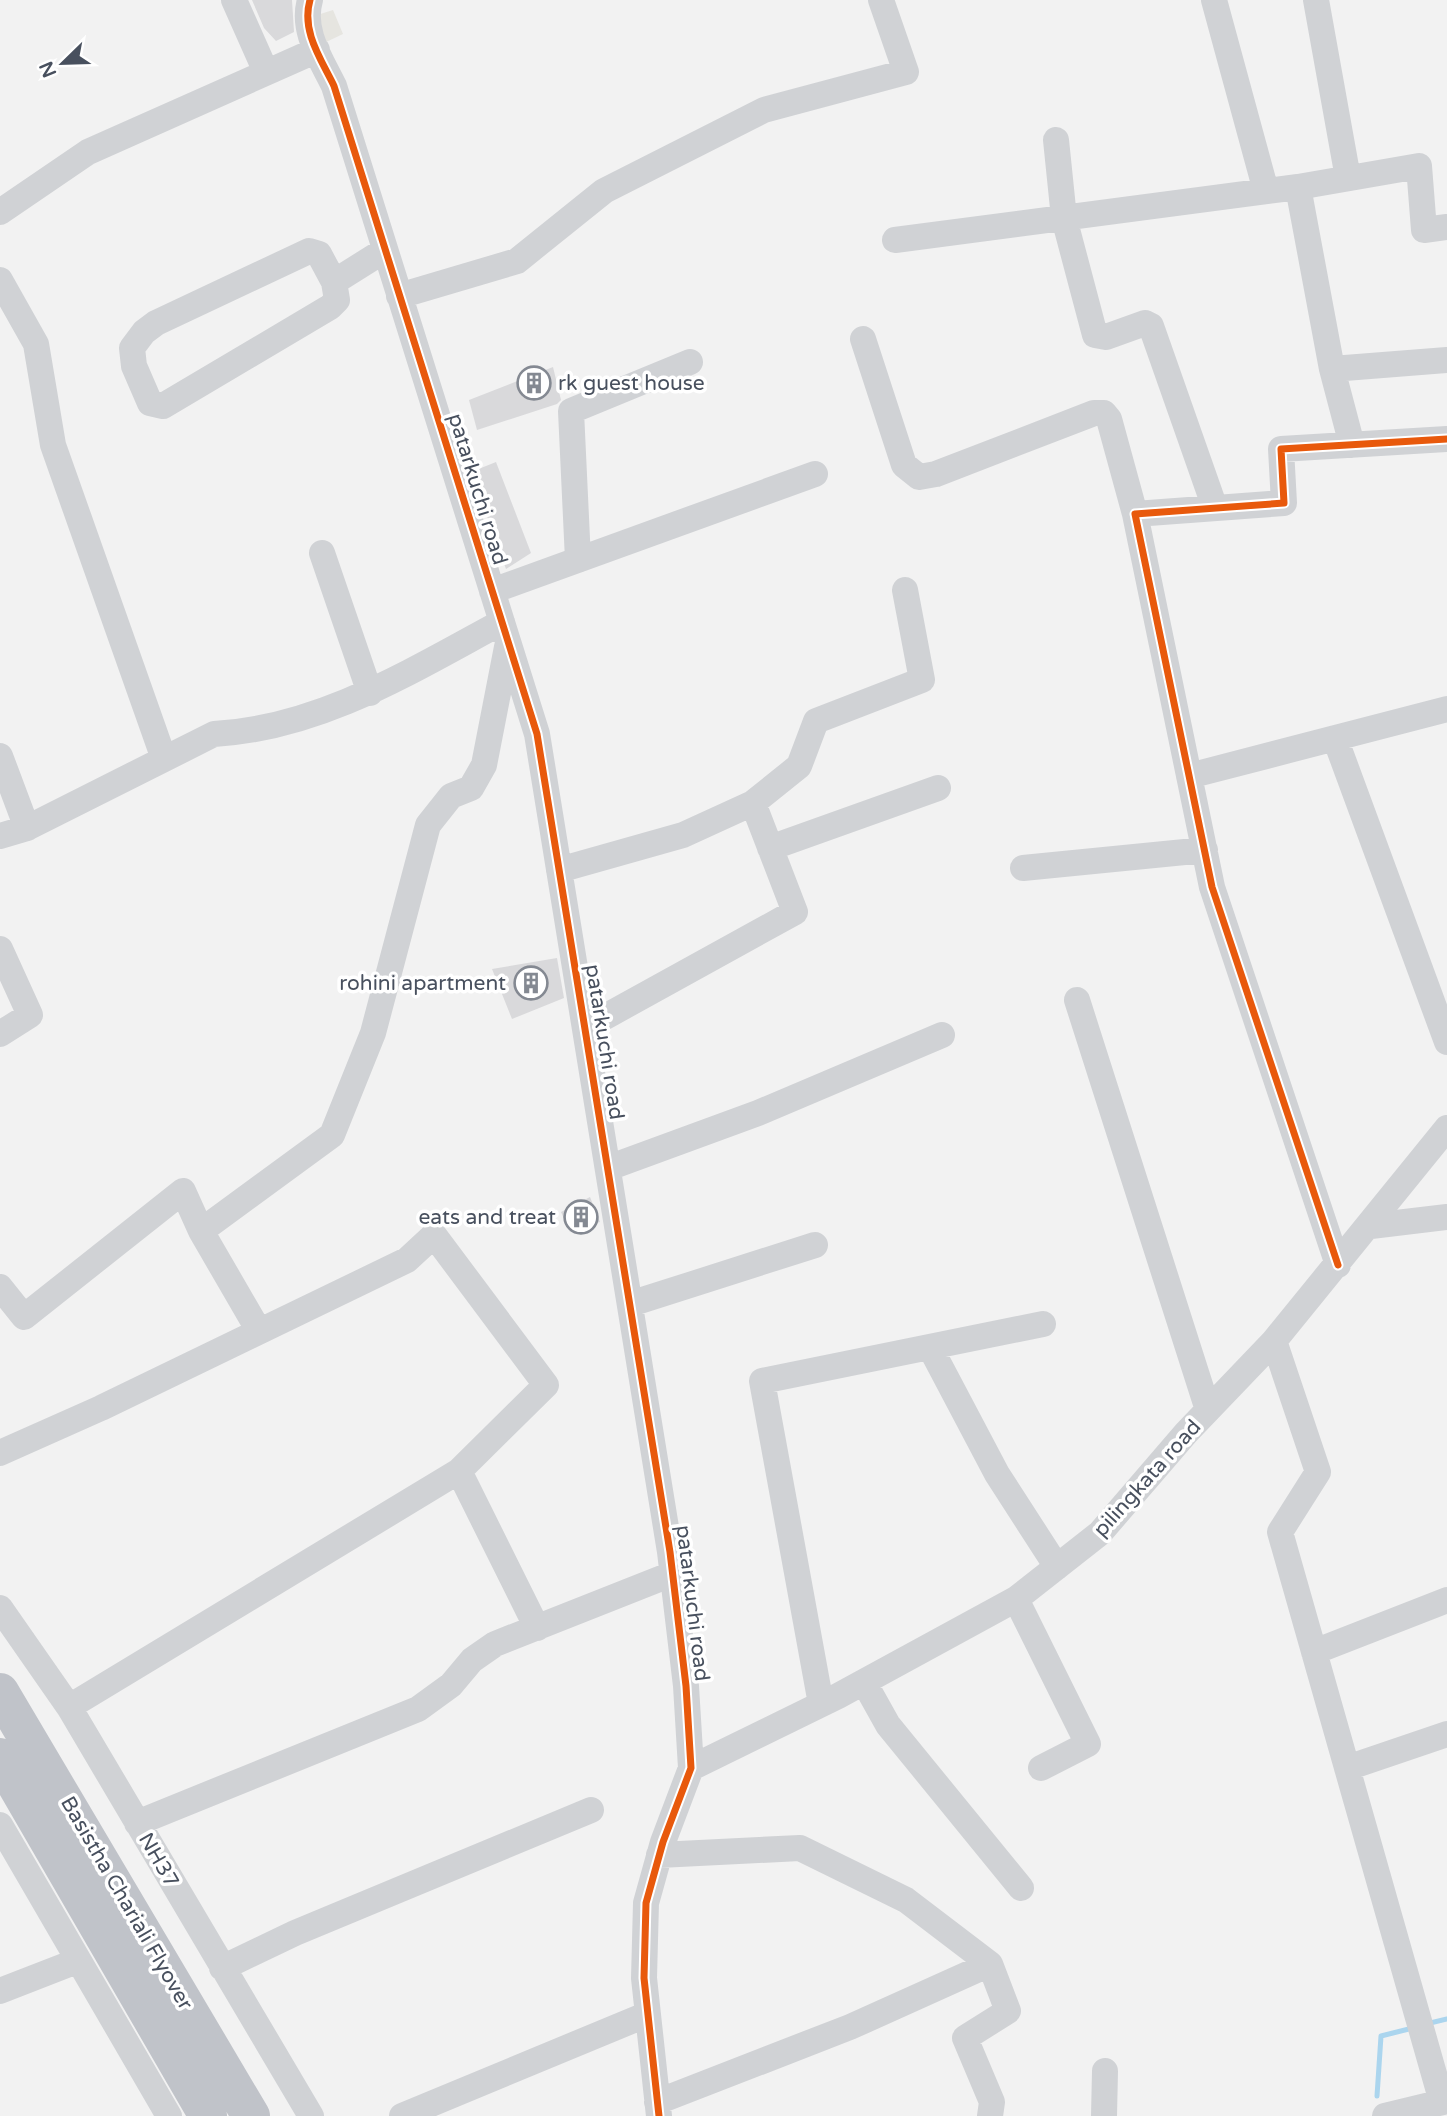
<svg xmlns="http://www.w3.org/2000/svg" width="1447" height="2116" viewBox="0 0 1447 2116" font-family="'Varela Round',sans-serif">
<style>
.commercial{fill:#e6e5e0}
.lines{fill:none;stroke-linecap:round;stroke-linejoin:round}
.stream{stroke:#abd5ee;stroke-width:5}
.building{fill:#d9d9db}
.minor{stroke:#d0d2d5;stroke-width:26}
.highway{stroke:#c0c3c9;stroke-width:38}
.cycleway-casing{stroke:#fff;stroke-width:11}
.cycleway{stroke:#e8590c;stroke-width:7}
.labels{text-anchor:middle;stroke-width:7;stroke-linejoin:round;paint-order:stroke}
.poi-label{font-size:21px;fill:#48505e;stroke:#fff;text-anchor:end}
.street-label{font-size:21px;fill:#48505e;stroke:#fff}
</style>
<rect width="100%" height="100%" fill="#f2f2f2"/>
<path class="commercial" d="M 333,10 L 343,34 L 324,43 L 314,16 Z"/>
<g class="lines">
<path class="stream" d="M 1426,2024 L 1447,2019
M 1377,2096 L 1381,2036 L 1413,2028"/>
</g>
<path class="building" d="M 252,0 L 292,0 L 294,32 L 276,41 L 264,28 Z
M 553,367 L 561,400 L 557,404 L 477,430 L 469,400 Z
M 496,462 L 531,553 L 506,569 L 471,472 Z
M 557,958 L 564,998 L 512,1019 L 492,969 Z
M 590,1197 L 600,1222 L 570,1232 L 561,1212 Z"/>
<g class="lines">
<path class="minor" d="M 234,0 L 266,72
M 310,0 C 301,31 321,59 334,86 L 537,734 L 670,1552 L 686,1686 L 691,1768 L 663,1842 L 646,1903 L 644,1978 L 659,2116
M 1214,0 L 1266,191
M 1316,0 L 1348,178
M 1056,140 L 1064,218 L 1095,335 L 1106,337 L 1145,323 L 1151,326 L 1215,508
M 1298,187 L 1332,369 L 1447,360
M 0,212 L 88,152 L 317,50
M 895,240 L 1298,187 L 1419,166 L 1424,230 L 1447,227
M 0,280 L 36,344 L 53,445 L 164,759
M 334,282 L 337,300 L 330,307 L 163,406 L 150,403 L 134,366 L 132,348 L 144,332 L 156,323 L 309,251 L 319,254 L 334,282 L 385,250
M 399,296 L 517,261 L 604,191 L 764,110 L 906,72 L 881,0
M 863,339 L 904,465 L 919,477 L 936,474 L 1094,413 L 1104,413 L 1109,419 L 1135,514
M 1332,369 L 1352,445
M 322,553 L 370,693
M 578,560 L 571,411 L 690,362
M 492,591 L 815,474
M 1335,738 L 1447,1042
M 0,756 L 27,828
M 1189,776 L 1447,709
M 0,836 L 27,828 L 214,734 C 320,728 411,671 502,622
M 770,848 L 938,788
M 1023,868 L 1205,850
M 559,870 L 683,835 L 753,803 L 799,766 L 816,721 L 922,680 L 905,590
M 0,949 L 30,1015 L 0,1034
M 1077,1000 L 1208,1410
M 585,1028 L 795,912 L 753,803
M 608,1168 L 758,1113 L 942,1035
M 1371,1226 L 1447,1217
M 201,1231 L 332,1135 L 373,1033 L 428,825 L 451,796 L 471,788 L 484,765 L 507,647
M 1338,1265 L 1212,887 L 1135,514 L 1284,503 L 1281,449 L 1447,439
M 0,1287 L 24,1317 L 183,1191 L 201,1231 L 259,1331
M 630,1304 L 815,1245
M 1274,1341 L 1318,1472 L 1280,1532 L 1442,2102
M 930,1347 L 997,1474 L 1057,1567
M 0,1453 L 101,1408 L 407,1260 L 434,1235 L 546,1385 L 459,1471
M 1016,1599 L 1088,1744 L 1041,1768
M 0,1608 L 69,1707 L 311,2116
M 1314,1652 L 1447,1600
M 864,1682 L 888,1725 L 1021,1888
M 821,1704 L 762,1381 L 1043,1324
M 69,1707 L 459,1471 L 537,1628
M 691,1768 L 838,1696 L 1016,1599 L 1100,1533 L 1186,1433 L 1274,1341 L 1447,1128
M 1347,1768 L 1447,1734
M 137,1823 L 418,1709 L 451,1685 L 472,1660 L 495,1644 L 672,1574
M 0,1825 L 169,2116
M 990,1964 L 1008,2011 L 965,2038 L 992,2102 L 990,2116
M 222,1968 L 295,1933 L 591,1810
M 0,1991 L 77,1961
M 657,2102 L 850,2027 L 990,1964 L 906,1900 L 800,1848 L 659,1855
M 402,2116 L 648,2014
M 1104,2116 L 1105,2071
M 1385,2116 L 1447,2101"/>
<path class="highway" d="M 0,1692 L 251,2116
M 0,1757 L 208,2116"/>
<defs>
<path id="cycleway" d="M 310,0 C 301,31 321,59 334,86 L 537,734 L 670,1552 L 686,1686 L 691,1768 L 663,1842 L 646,1903 L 644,1978 L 659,2116
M 1338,1265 L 1212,887 L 1135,514 L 1284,503 L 1281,449 L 1447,439"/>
</defs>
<use href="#cycleway" class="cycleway-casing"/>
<use href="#cycleway" class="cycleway"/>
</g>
<defs>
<symbol id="building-ring" viewBox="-11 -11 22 22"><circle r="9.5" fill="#fff" stroke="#848992" stroke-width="1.5"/><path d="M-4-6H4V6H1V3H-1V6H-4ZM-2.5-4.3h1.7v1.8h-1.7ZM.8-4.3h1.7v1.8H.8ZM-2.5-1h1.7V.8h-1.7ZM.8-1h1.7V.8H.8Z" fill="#848992"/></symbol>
</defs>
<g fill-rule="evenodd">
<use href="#building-ring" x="515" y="364" width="38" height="38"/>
<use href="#building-ring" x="512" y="964" width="38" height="38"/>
<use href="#building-ring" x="562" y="1198" width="38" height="38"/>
</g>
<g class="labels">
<g class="poi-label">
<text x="558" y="390" text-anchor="start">rk guest house</text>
<text x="506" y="990">rohini apartment</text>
<text x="556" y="1224">eats and treat</text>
</g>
<g class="street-label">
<text transform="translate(478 489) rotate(73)" y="7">patarkuchi road</text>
<text transform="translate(605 1042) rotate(81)" y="7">patarkuchi road</text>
<text transform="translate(1147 1478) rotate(-48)" y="7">pilingkata road</text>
<text transform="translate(693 1603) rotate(83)" y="7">patarkuchi road</text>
<text transform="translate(159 1860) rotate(60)" y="7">NH37</text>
<text transform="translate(127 1903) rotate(60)" y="7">Basistha Chariali Flyover</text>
</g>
</g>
<g transform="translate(63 63) rotate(247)" stroke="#ffffff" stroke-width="5" paint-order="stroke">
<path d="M0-5L12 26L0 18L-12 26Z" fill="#48505e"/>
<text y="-10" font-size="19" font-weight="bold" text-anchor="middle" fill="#48505e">N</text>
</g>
</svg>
